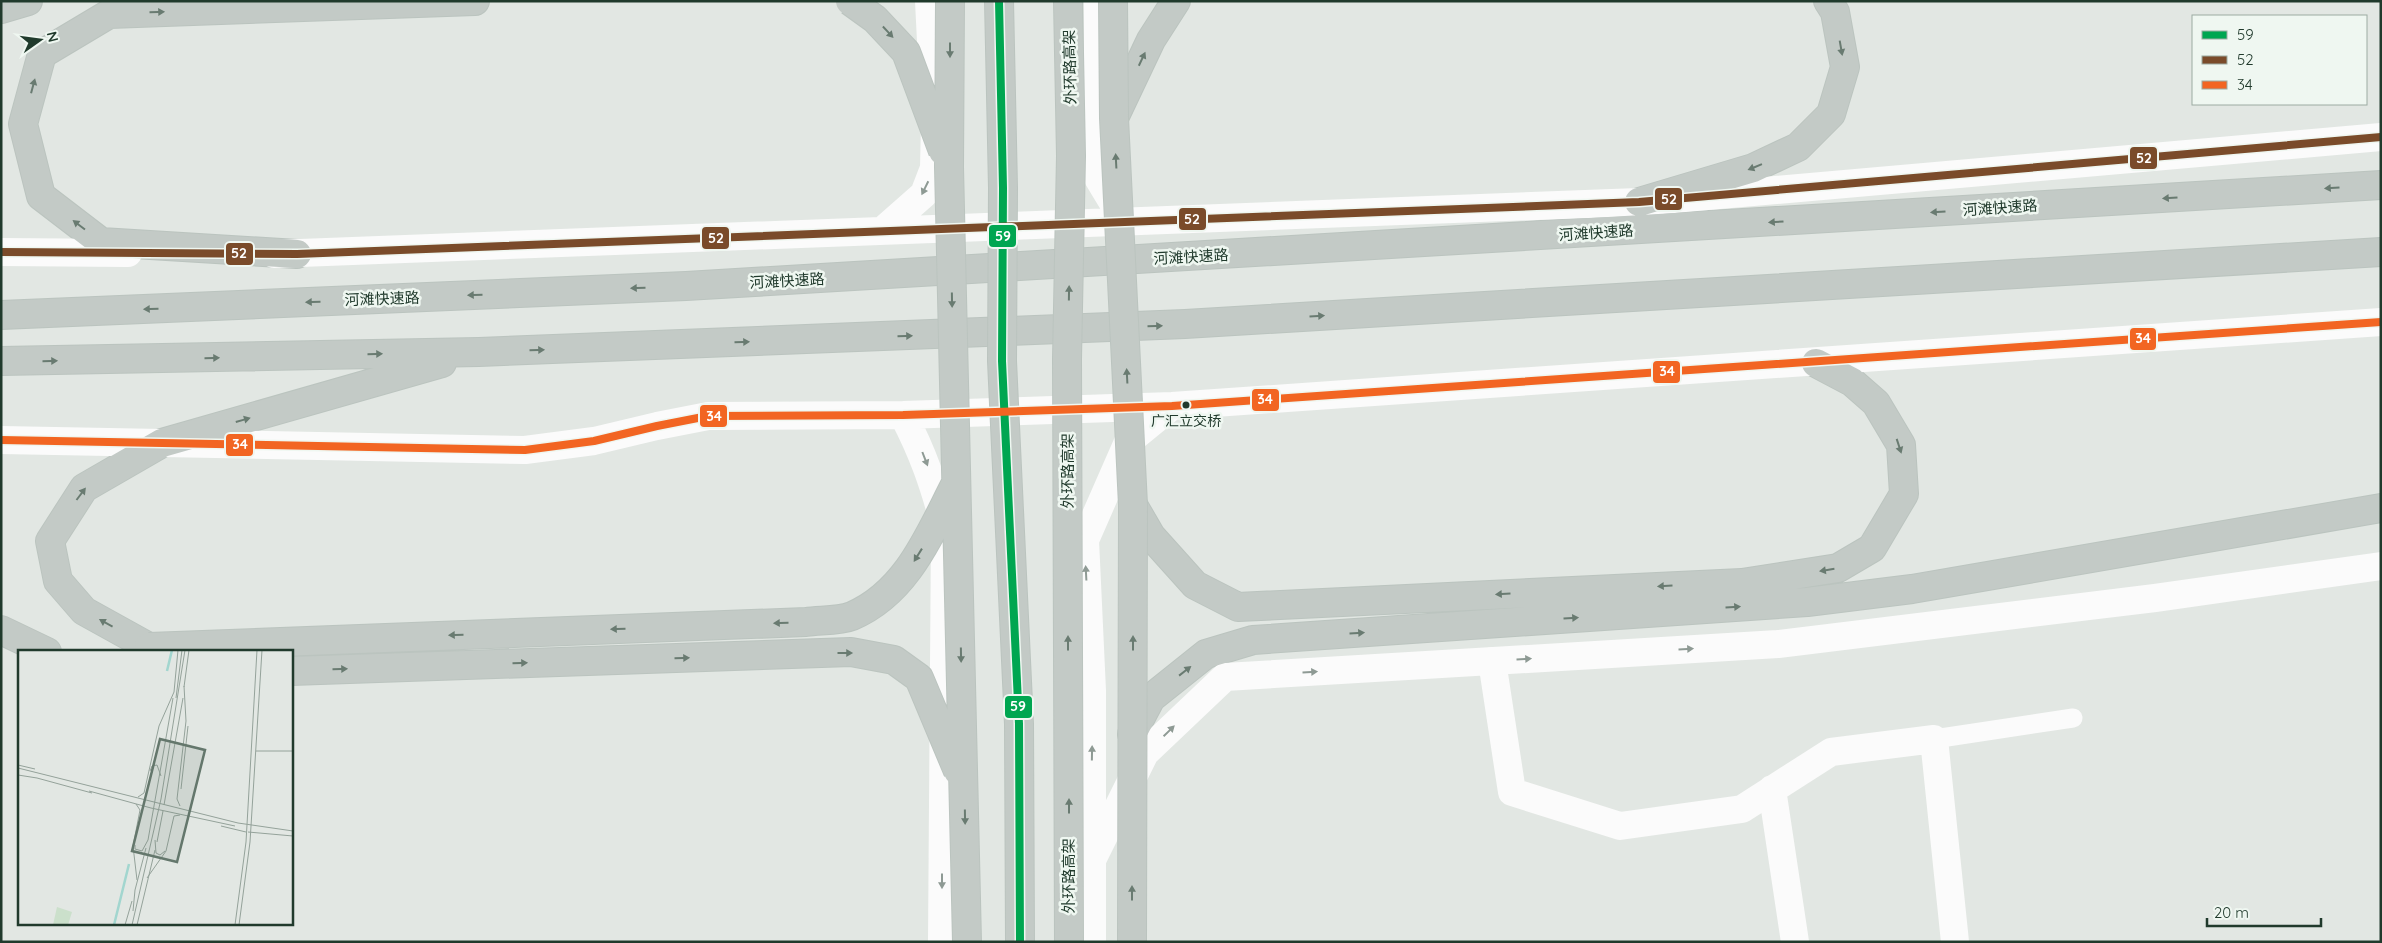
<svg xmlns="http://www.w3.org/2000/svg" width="2382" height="943" viewBox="0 0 2382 943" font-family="Quicksand,'Noto Sans SC',sans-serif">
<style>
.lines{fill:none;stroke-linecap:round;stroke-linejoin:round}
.trunk-casing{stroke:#bbc4bf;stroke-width:30}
.service{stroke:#fbfbfb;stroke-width:19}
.minor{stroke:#fbfbfb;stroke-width:28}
.tertiary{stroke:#fbfbfb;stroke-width:28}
.trunk{stroke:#c3cac6;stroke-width:28}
.trunk-bridge-casing{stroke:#bbc4bf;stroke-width:30;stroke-linecap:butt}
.trunk-bridge{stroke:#c3cac6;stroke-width:28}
.bus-1-casing{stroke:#eff7f1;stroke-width:11}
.bus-2-casing{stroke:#eff7f1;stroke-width:11}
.bus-3-casing{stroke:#eff7f1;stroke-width:11}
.bus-1{stroke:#00a651;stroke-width:8}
.bus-2{stroke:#7a4b2a;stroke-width:8}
.bus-3{stroke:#f26522;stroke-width:8}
.oneway{fill:#697b71}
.oneway2{fill:#8e9a94}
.bus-dot{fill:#203a2c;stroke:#eff7f1;stroke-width:2}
.labels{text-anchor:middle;stroke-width:5;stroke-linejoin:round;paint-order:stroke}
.bus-label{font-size:14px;fill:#203a2c;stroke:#eff7f1}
.street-label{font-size:15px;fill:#203a2c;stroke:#eff7f1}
.inset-river{fill:none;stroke:#a2d6cf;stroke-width:2.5}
.inset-road{fill:none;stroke:#94a29a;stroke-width:1}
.view{fill:#64776c;fill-opacity:0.15;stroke:#64776c;stroke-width:2.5}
.inset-edge{fill:none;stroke:#203a2c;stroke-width:2.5}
.line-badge{stroke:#eff7f1;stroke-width:2}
.badge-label{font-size:14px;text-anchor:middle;font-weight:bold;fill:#fff}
</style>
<rect width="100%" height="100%" fill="#e2e7e3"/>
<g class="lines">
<defs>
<path id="trunk" d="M 1,9 L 28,1
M 1114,118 L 1151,40 L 1176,1
M 1639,202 L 1753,168 L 1798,147 L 1831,114 L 1845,67 L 1835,12 L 1828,1
M 297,254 L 101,242 L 41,196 L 23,124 L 42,54 L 109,14 L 475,1
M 1,315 L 686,286 L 2381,185
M 1,361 L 479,352 L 1185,324 L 2381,252
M 1133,505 L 1151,536 L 1195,585 L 1238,607 L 1742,583 L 1838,568 L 1872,548 L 1904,494 L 1901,445 L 1876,403 L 1852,382 L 1816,363
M 1,630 L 47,652
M 149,647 L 84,611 L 58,581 L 50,541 L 84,488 L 162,443 L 442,363
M 1132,734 L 1151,698 L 1206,654 L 1253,640 L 1807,602 L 1912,589 L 2381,508"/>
</defs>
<use href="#trunk" class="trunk-casing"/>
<path class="service" d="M 1934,739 L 2073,718"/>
<path class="minor" d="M 1492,661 L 1512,792 L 1620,826 L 1742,809 L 1831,752 L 1934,739 L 1955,942
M 1772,789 L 1795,942"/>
<path class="tertiary" d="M 1098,1 L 1098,178 L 1124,221
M 882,231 L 924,194 L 934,168 L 935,121 L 929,1
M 1,252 L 128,253
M 274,254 L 1639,202 L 2381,137
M 903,415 C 923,453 934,485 945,527 L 942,942
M 1,440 L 525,450 L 594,441 L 657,426 L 708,416 L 903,415 L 1172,406 L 2381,322
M 1091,862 L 1145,753 L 1225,677 L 1778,644 L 2155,598 L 2381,566
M 1092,942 L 1092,691 L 1085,540 L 1128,442 L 1172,406"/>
<use href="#trunk" class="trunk"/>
<defs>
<path id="trunk-bridge" d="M 850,1 L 875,19 L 906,52 L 943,151
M 950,1 L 949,167 L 967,942
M 999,1 L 1003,188 L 1002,361 L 1019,724 L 1020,942
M 1068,1 L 1071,156 L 1067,359 L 1069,942
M 1113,1 L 1114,118 L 1133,505 L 1132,942
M 149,647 L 806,622 C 820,620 839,621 852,616 C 908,592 930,533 956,483
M 291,671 L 851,652 L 894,660 L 919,678 L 958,771"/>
</defs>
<use href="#trunk-bridge" class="trunk-bridge-casing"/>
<use href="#trunk-bridge" class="trunk-bridge"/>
<defs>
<path id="bus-1" d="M 999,1 L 1003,188 L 1002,361 L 1019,724 L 1020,942"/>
<path id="bus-2" d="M 1,252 L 297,254 L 1639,202 L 2381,137"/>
<path id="bus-3" d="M 1,440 L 525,450 L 594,441 L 657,426 L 708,416 L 903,415 L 1172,406 L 2381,322"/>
</defs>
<use href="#bus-1" class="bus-1-casing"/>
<use href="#bus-2" class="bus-2-casing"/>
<use href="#bus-3" class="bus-3-casing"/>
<use href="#bus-1" class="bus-1"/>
<use href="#bus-2" class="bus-2"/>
<use href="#bus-3" class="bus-3"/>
</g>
<defs><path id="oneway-solid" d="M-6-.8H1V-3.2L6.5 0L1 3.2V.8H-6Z" transform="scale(1.25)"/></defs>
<g class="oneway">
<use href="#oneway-solid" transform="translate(157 12) rotate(-2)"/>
<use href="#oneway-solid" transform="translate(888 32) rotate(47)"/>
<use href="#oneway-solid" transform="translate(1841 48) rotate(80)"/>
<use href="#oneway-solid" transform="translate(950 50) rotate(90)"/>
<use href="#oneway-solid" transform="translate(1142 59) rotate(-65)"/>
<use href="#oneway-solid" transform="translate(33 86) rotate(-75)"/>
<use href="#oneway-solid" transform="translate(1116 161) rotate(-93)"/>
<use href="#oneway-solid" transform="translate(1755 167) rotate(158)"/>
<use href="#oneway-solid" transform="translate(2332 188) rotate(176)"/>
<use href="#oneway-solid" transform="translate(2170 198) rotate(176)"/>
<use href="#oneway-solid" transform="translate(1938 212) rotate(176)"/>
<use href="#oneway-solid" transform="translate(1776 222) rotate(176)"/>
<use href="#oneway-solid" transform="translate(79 225) rotate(-143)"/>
<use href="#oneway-solid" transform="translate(638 288) rotate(178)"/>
<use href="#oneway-solid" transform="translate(1069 293) rotate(-89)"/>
<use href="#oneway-solid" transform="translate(475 295) rotate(178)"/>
<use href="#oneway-solid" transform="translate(952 300) rotate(89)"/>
<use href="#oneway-solid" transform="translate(313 302) rotate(178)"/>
<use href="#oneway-solid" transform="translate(151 309) rotate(178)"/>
<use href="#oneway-solid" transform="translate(1317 316) rotate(-3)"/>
<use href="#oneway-solid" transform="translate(1155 326) rotate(-2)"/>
<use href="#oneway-solid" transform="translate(905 336) rotate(-2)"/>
<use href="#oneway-solid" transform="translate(742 342) rotate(-2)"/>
<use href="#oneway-solid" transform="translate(537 350) rotate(-2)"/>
<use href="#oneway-solid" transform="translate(375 354) rotate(-1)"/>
<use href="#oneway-solid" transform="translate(212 358) rotate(-1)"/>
<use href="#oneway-solid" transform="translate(50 361) rotate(-1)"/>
<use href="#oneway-solid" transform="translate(1127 376) rotate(-93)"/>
<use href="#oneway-solid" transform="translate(243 420) rotate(-16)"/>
<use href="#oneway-solid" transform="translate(1899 446) rotate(72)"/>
<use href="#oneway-solid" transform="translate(81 494) rotate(-53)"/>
<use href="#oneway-solid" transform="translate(918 555) rotate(122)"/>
<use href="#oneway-solid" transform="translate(1827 570) rotate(171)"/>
<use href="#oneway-solid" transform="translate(1665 586) rotate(177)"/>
<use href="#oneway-solid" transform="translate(1503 594) rotate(177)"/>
<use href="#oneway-solid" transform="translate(1733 607) rotate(-4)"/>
<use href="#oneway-solid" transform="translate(1571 618) rotate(-4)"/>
<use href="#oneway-solid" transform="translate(106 623) rotate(-151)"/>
<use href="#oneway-solid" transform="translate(781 623) rotate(178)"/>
<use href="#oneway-solid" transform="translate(618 629) rotate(178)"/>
<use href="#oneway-solid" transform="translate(1357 633) rotate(-4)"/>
<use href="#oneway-solid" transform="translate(456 635) rotate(178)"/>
<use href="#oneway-solid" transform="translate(1068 643) rotate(-90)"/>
<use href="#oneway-solid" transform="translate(1133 643) rotate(-90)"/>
<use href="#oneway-solid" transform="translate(845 653)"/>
<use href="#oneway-solid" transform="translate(961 655) rotate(89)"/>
<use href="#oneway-solid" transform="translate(682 658) rotate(-2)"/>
<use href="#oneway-solid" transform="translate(520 663) rotate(-2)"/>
<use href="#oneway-solid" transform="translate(340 669) rotate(-2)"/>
<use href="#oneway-solid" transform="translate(1185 671) rotate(-38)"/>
<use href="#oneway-solid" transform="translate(1069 806) rotate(-90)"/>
<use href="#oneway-solid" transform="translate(965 817) rotate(89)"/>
<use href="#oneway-solid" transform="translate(1132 893) rotate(-90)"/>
</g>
<g class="oneway2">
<use href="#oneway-solid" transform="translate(925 188) rotate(116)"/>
<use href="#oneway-solid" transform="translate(925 459) rotate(69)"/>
<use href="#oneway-solid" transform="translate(1086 573) rotate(-93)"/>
<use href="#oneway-solid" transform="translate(1686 649) rotate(-3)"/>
<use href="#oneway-solid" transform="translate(1524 659) rotate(-3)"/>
<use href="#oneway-solid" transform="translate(1310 672) rotate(-3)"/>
<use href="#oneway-solid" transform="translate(1169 731) rotate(-44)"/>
<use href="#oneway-solid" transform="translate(1092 753) rotate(-89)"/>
<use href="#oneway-solid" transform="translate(942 881) rotate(90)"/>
</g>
<circle class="bus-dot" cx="1186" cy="405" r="4.5"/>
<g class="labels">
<g class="bus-label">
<text x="1186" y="426">广汇立交桥</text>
</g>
<g class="street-label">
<text transform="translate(1070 67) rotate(-91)" y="5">外环路高架</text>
<text transform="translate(2000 208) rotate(-4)" y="5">河滩快速路</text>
<text transform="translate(1596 233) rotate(-4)" y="5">河滩快速路</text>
<text transform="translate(1191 257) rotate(-3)" y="5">河滩快速路</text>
<text transform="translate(787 281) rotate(-3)" y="5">河滩快速路</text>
<text transform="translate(382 299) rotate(-2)" y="5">河滩快速路</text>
<text transform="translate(1068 471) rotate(-90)" y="5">外环路高架</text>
<text transform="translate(1069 876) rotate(-90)" y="5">外环路高架</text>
</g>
</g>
<g transform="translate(18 650)">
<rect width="275" height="275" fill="#e2e7e3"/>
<path d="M 39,257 L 54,262 L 50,275 L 35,275 Z" fill="#cbe0cb"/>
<path class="inset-river" d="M 149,21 L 154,0M 96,275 L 111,214"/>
<path class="inset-road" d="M 166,37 L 171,0M 156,42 L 160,0M 158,48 L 164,0M 238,101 L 275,101M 0,115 L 17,119M 0,118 L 220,173 L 275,181M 132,121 L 134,116 L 139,115 L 143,126M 0,125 L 19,128M 19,128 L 74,143M 163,139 L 170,76M 71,141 L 133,158 L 217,176M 120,147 L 126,143 L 141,76 L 156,42M 118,154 L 122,160 L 115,196 L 119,230M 146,155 L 165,48M 162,156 L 159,149 L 168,71 L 166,36M 203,176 L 228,182M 230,182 L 275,186M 130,190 L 155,48M 137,190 L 138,203 L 142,205 L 147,201M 139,192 L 145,161M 117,195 L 117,199 L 124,201 L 130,190M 129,228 L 148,201 L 156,166 L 162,165M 117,240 L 128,198M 115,261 L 117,240M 107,275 L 114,251M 114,275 L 143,149 L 167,0M 119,275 L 137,200M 217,275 L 228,192 L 239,0M 221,275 L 232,192 L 244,0"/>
<path class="view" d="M 142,89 L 187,100 L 159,212 L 114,201 Z"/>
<rect width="275" height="275" class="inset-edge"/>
</g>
<g class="line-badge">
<rect x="2129" y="146" width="29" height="24" rx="5" fill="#7a4b2a"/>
<rect x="1654" y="187" width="29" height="24" rx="5" fill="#7a4b2a"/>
<rect x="1178" y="207" width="29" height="24" rx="5" fill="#7a4b2a"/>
<rect x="988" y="224" width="29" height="24" rx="5" fill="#00a651"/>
<rect x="701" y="226" width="29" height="24" rx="5" fill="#7a4b2a"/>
<rect x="225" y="242" width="29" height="24" rx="5" fill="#7a4b2a"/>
<rect x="2129" y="327" width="28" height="24" rx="5" fill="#f26522"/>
<rect x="1652" y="360" width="29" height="24" rx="5" fill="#f26522"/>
<rect x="1251" y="388" width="29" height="24" rx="5" fill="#f26522"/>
<rect x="699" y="404" width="29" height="24" rx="5" fill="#f26522"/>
<rect x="225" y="433" width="29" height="24" rx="5" fill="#f26522"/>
<rect x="1004" y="695" width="29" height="24" rx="5" fill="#00a651"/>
</g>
<g class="badge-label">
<text x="2144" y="163">52</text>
<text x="1669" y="204">52</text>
<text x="1192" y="224">52</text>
<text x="1003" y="241">59</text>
<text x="716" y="243">52</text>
<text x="239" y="258">52</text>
<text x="2143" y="343">34</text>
<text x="1667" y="376">34</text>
<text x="1265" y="404">34</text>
<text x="714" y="421">34</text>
<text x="240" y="449">34</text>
<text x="1018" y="711">59</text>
</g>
<rect width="2382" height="943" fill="none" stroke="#203a2c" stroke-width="5"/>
<rect x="2192" y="15" width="175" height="90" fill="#eff7f1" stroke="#9caba2"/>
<rect x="2202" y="31" width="25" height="8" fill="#00a651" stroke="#9caba2"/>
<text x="2237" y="40" font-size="15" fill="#203a2c">59</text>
<rect x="2202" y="56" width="25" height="8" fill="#7a4b2a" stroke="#9caba2"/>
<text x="2237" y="65" font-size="15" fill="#203a2c">52</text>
<rect x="2202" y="81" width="25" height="8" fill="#f26522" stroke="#9caba2"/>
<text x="2237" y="90" font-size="15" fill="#203a2c">34</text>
<g transform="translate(40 40) rotate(76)" stroke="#eff7f1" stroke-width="4" paint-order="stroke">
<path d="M0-4L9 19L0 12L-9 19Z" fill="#203a2c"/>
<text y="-8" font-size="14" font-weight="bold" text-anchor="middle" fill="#203a2c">N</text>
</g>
<path d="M2207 918v8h114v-8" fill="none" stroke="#203a2c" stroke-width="2.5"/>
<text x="2214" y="918" font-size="15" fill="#203a2c" stroke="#eff7f1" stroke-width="4" paint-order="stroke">20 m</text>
</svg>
